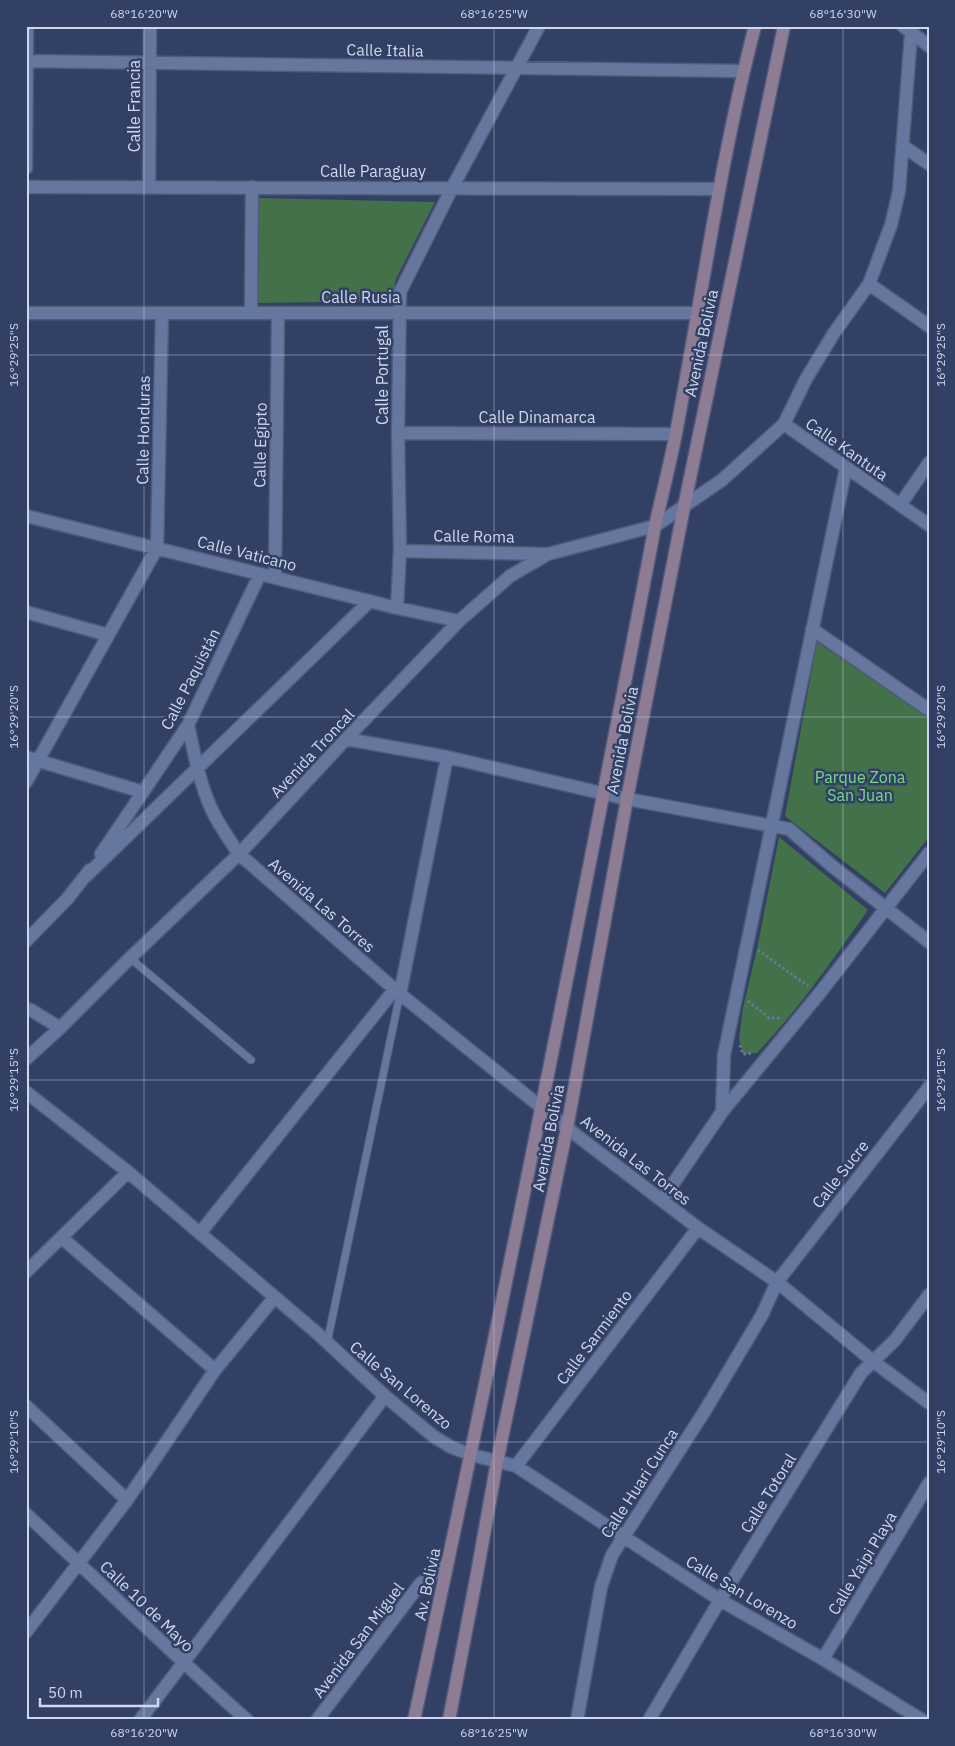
<svg xmlns="http://www.w3.org/2000/svg" width="955" height="1746" viewBox="0 0 955 1746" font-family="'IBM Plex Sans',sans-serif">
<style>
.green{fill:#437149}
.lines{fill:none;stroke-linecap:round;stroke-linejoin:round}
.lane-casing{stroke:#505b7a;stroke-width:9}
.street-casing{stroke:#505b7a;stroke-width:15}
.secondary-casing{stroke:#505b7a;stroke-width:15}
.path{stroke:#6b7797;stroke-width:3;stroke-dasharray:2.5 2.5;stroke-linecap:butt}
.lane{stroke:#66779f;stroke-width:7}
.street{stroke:#66779f;stroke-width:12}
.secondary{stroke:#8d7c94;stroke-width:12}
.ticks{fill:none;stroke:#ced7ee;stroke-width:1;stroke-opacity:0.45}
.labels{text-anchor:middle;stroke-width:5;stroke-linejoin:round;paint-order:stroke}
.street-label{font-size:16px;fill:#ced7ee;stroke:#334065}
.park-label{font-size:16px;fill:#77db86;stroke:#334065}
.neatline{fill:none;stroke:#ced7ee;stroke-width:2}
.ticks-label{font-size:12px;text-anchor:middle;fill:#ced7ee}
</style>
<rect width="100%" height="100%" fill="#334065"/>
<path class="green" d="M 257,198 L 435,202 L 396,279 L 391,301 L 256,303 Z
M 817,642 L 929,718 L 929,837 L 885,893 L 785,816 Z
M 779,837 L 868,910 C 833,959 799,1009 757,1053 L 743,1054 L 739,1039 L 743,1008 L 757,949 Z"/>
<g class="lines">
<defs>
<path id="lane" d="M 130,958 L 251,1060
M 327,1343 L 400,994"/>
<path id="street" d="M 903,26 L 929,46
M 27,61 L 743,71
M 903,146 L 929,164
M 26,168 L 27,26
M 26,187 L 719,189
M 149,187 L 150,26
M 869,284 L 929,326
M 26,313 L 697,313
M 251,313 L 252,187
M 784,424 L 806,379 L 834,333 L 869,284 L 891,225 L 899,191 L 911,34
M 398,433 L 676,434
M 900,505 L 929,463
M 26,516 L 397,608 L 459,621
M 400,551 L 547,554
M 275,577 L 278,313
M 397,608 L 400,551 L 398,433 L 400,292 L 452,188 L 539,26
M 26,612 L 108,635
M 812,629 L 929,710
M 188,725 C 194,753 199,781 211,808 C 218,824 229,839 239,854 L 400,994 L 567,1128 L 698,1228 L 777,1282 L 874,1362 L 929,1403
M 346,739 L 447,757 L 627,799 L 789,829 L 832,866 L 929,942
M 26,757 L 143,792 L 188,725 L 260,574
M 26,782 L 157,548 L 162,313
M 101,854 L 143,792
M 86,876 L 370,601
M 26,941 L 67,899 L 90,870
M 400,994 L 447,757
M 26,1009 L 31,1010 L 60,1028
M 26,1059 L 60,1028 L 130,958 L 239,854 L 346,739 L 459,621 L 510,576 L 548,554 L 655,526 L 722,480 L 784,424 L 929,525
M 26,1092 L 128,1172 L 317,1333 L 385,1396 L 433,1436 L 451,1447 L 472,1455 L 516,1466 L 720,1600 L 823,1659 L 922,1720
M 722,1112 L 724,1055 L 846,468
M 662,1200 L 722,1112 L 819,994 L 929,853
M 200,1233 L 395,989
M 62,1238 L 215,1370
M 26,1272 L 128,1172
M 26,1406 L 127,1500
M 516,1466 L 698,1228
M 26,1514 C 100,1582 171,1653 247,1720
M 26,1632 L 127,1500 L 215,1370 L 274,1298
M 823,1659 L 929,1483
M 140,1720 L 385,1396
M 317,1720 L 420,1584 L 448,1562
M 577,1720 L 601,1587 L 612,1555 L 706,1409 L 762,1315 L 777,1282 L 929,1087
M 649,1720 L 720,1600 L 861,1373 L 895,1340 L 929,1295"/>
<path id="secondary" d="M 414,1720 C 500,1323 579,924 655,526 C 662,495 670,464 676,433 C 702,297 720,160 755,26
M 449,1720 L 476,1579 L 497,1462 L 567,1128 L 627,799 L 684,507 L 784,26"/>
</defs>
<use href="#lane" class="lane-casing"/>
<use href="#street" class="street-casing"/>
<use href="#secondary" class="secondary-casing"/>
<path class="path" d="M 758,950 L 808,986
M 748,1001 L 769,1018 L 781,1018
M 740,1045 L 743,1054 L 753,1053"/>
<use href="#lane" class="lane"/>
<use href="#street" class="street"/>
<use href="#secondary" class="secondary"/>
</g>
<path class="ticks" d="M 144,26 L 144,1720M 494,26 L 494,1720M 843,26 L 843,1720M 26,355 L 929,355M 26,717 L 929,717M 26,1080 L 929,1080M 26,1442 L 929,1442"/>
<g class="labels">
<g class="street-label">
<text transform="translate(385 50) rotate(1)" y="6">Calle Italia</text>
<text transform="translate(134 106) rotate(-90)" y="6">Calle Francia</text>
<text x="373" y="177">Calle Paraguay</text>
<text x="361" y="303">Calle Rusia</text>
<text transform="translate(701 343) rotate(-78)" y="6">Avenida Bolivia</text>
<text transform="translate(382 375) rotate(-90)" y="6">Calle Portugal</text>
<text x="537" y="423">Calle Dinamarca</text>
<text transform="translate(143 430) rotate(-89)" y="6">Calle Honduras</text>
<text transform="translate(260 445) rotate(-89)" y="6">Calle Egipto</text>
<text transform="translate(847 449) rotate(35)" y="6">Calle Kantuta</text>
<text transform="translate(474 536) rotate(1)" y="6">Calle Roma</text>
<text transform="translate(247 553) rotate(14)" y="6">Calle Vaticano</text>
<text transform="translate(190 679) rotate(-63)" y="6">Calle Paquistán</text>
<text transform="translate(622 740) rotate(-79)" y="6">Avenida Bolivia</text>
<text transform="translate(312 753) rotate(-47)" y="6">Avenida Troncal</text>
<text transform="translate(322 905) rotate(41)" y="6">Avenida Las Torres</text>
<text transform="translate(548 1138) rotate(-79)" y="6">Avenida Bolivia</text>
<text transform="translate(636 1160) rotate(38)" y="6">Avenida Las Torres</text>
<text transform="translate(840 1174) rotate(-52)" y="6">Calle Sucre</text>
<text transform="translate(594 1337) rotate(-53)" y="6">Calle Sarmiento</text>
<text transform="translate(401 1385) rotate(40)" y="6">Calle San Lorenzo</text>
<text transform="translate(639 1483) rotate(-57)" y="6">Calle Huari Cunca</text>
<text transform="translate(768 1493) rotate(-58)" y="6">Calle Totoral</text>
<text transform="translate(862 1563) rotate(-59)" y="6">Calle Yaipi Playa</text>
<text transform="translate(427 1584) rotate(-78)" y="6">Av. Bolivia</text>
<text transform="translate(742 1592) rotate(31)" y="6">Calle San Lorenzo</text>
<text transform="translate(147 1606) rotate(44)" y="6">Calle 10 de Mayo</text>
<text transform="translate(358 1640) rotate(-53)" y="6">Avenida San Miguel</text>
</g>
<g class="park-label">
<text x="860" y="783">Parque Zona<tspan x="860" dy="18">San Juan</tspan></text>
</g>
</g>
<rect width="955" height="1746" fill="none" stroke="#334065" stroke-width="55"/>
<path d="M40 1698v8h118v-8" fill="none" stroke="#ced7ee" stroke-width="2.5"/>
<text x="48" y="1698" font-size="15" fill="#ced7ee" stroke="#334065" stroke-width="4" paint-order="stroke">50 m</text>
<rect x="28" y="28" width="900" height="1690" class="neatline"/>
<g class="ticks-label">
<text x="144" y="18">68°16'20"W</text>
<text x="494" y="18">68°16'25"W</text>
<text x="843" y="18">68°16'30"W</text>
<text transform="translate(941 355) rotate(-90)" y="4">16°29'25"S</text>
<text transform="translate(14 355) rotate(-90)" y="4">16°29'25"S</text>
<text transform="translate(14 717) rotate(-90)" y="4">16°29'20"S</text>
<text transform="translate(941 717) rotate(-90)" y="4">16°29'20"S</text>
<text transform="translate(14 1080) rotate(-90)" y="4">16°29'15"S</text>
<text transform="translate(941 1080) rotate(-90)" y="4">16°29'15"S</text>
<text transform="translate(941 1442) rotate(-90)" y="4">16°29'10"S</text>
<text transform="translate(14 1442) rotate(-90)" y="4">16°29'10"S</text>
<text x="144" y="1737">68°16'20"W</text>
<text x="494" y="1737">68°16'25"W</text>
<text x="843" y="1737">68°16'30"W</text>
</g>
</svg>
